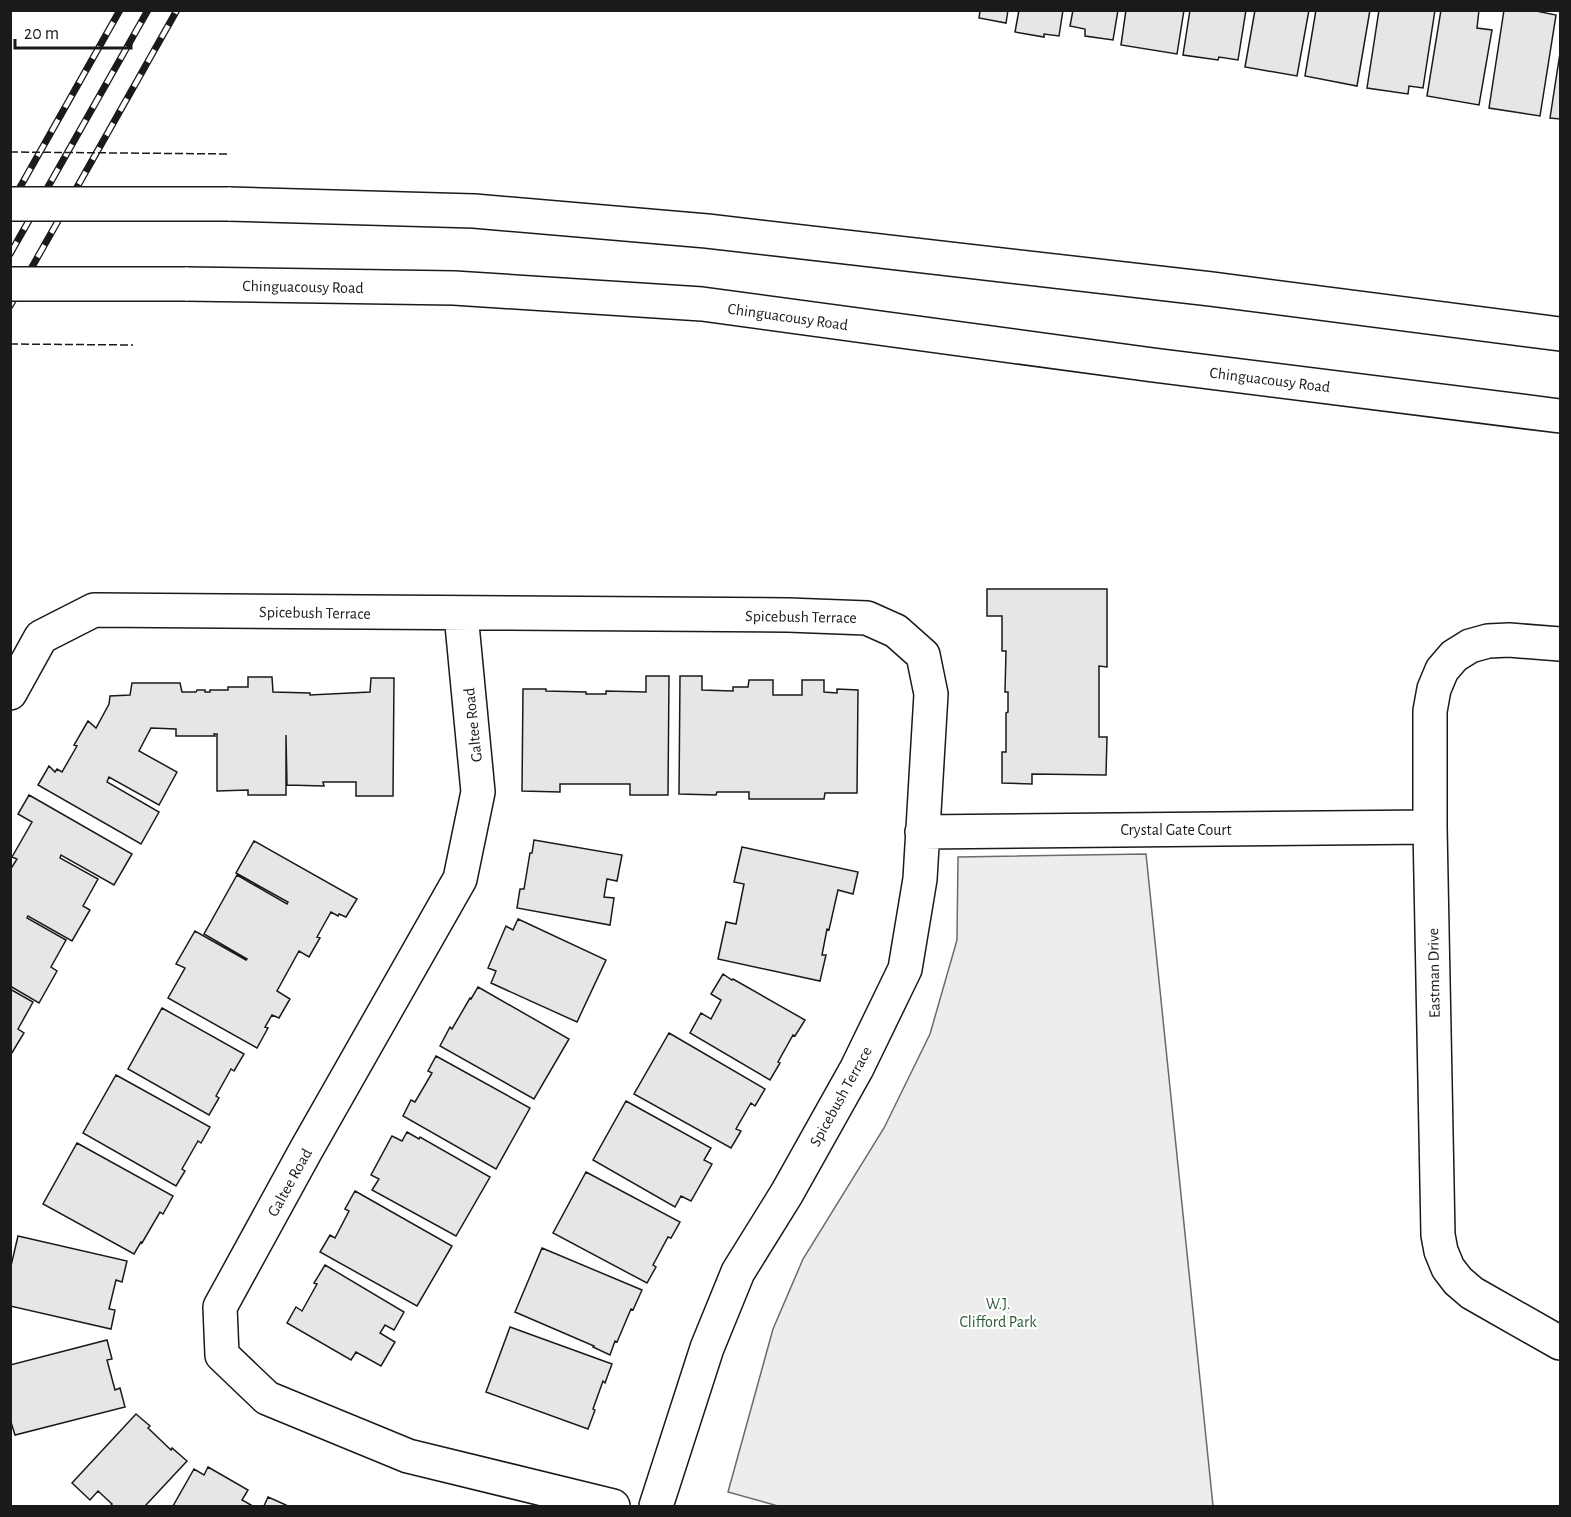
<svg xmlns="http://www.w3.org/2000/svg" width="1571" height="1517" viewBox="0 0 1571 1517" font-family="'Alegreya Sans',sans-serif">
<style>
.built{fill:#ededed;stroke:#6a6a6a;stroke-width:1.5}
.building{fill:#e6e6e6;stroke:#1a1a1a;stroke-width:1.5}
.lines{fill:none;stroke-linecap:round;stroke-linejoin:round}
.minor-casing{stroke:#1a1a1a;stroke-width:36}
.major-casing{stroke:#1a1a1a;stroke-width:36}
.minor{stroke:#fff;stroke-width:33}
.major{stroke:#fff;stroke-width:33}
.rail-casing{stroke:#1a1a1a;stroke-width:7}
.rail{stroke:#fff;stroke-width:4.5;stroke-dasharray:14;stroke-linecap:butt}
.major-bridge-casing{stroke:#1a1a1a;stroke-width:36;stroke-linecap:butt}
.major-bridge{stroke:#fff;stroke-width:33}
.fence{stroke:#1a1a1a;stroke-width:1.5;stroke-dasharray:8 3;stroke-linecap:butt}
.labels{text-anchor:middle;stroke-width:4.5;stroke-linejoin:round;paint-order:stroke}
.street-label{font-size:16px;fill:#1a1a1a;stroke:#fff}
.park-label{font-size:16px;fill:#2b5a34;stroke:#fff}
</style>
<rect width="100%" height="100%" fill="#fff"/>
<path class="built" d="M 1146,854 L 1213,1506 L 778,1506 L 728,1492 L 773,1329 L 803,1259 L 884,1128 L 930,1034 L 957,940 L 958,857 Z"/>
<path class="building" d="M 975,10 L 1008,10 L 1006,23 L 979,18 L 980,11 Z
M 1019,10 L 1063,10 L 1059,36 L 1044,34 L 1044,37 L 1015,32 Z
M 1073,10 L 1118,10 L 1113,40 L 1085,36 L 1085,29 L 1070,26 Z
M 1126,10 L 1184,10 L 1177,54 L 1121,45 Z
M 1190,10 L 1246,10 L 1238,60 L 1219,57 L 1218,60 L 1183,55 Z
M 1255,10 L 1309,10 L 1297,76 L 1245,67 Z
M 1316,10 L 1370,10 L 1357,86 L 1305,76 Z
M 1379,10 L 1435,10 L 1423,88 L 1409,86 L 1408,94 L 1367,88 Z
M 1441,10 L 1479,10 L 1477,28 L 1492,30 L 1479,105 L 1427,96 Z
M 1504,10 L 1531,10 L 1556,15 L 1540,116 L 1489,108 Z
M 1560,53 L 1560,119 L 1550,118 Z
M 987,589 L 1107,589 L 1107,667 L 1099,666 L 1099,737 L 1107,737 L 1106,775 L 1032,774 L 1032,784 L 1002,783 L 1002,752 L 1006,752 L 1006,713 L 1008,712 L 1008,692 L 1005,692 L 1006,651 L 1002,651 L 1002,616 L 987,616 Z
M 646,676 L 669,676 L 668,795 L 630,795 L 630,784 L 560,784 L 560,792 L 522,791 L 523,689 L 546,689 L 546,691 L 586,692 L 586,694 L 606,694 L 606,691 L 646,692 Z
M 680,676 L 702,676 L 702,690 L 733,691 L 733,687 L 748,687 L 749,680 L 773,680 L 773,695 L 802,695 L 802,680 L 824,680 L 824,692 L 837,693 L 837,689 L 858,690 L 857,793 L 825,793 L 824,799 L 749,799 L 749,792 L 717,792 L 716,795 L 679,794 Z
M 248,677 L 272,677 L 273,692 L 310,693 L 310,695 L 370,692 L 371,678 L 394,678 L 393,796 L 356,796 L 356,782 L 323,782 L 324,786 L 287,785 L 286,735 L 286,795 L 248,795 L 248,790 L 217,791 L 217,734 L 214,734 L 215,736 L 176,736 L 176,729 L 151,728 L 139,751 L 177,772 L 159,805 L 109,777 L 107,782 L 159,812 L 141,844 L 38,785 L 49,766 L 55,772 L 57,769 L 62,772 L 77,746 L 74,745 L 88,721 L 96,728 L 109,704 L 110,696 L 130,695 L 132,683 L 180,683 L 182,692 L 196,692 L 197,690 L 205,690 L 205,692 L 210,692 L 210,690 L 228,690 L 228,687 L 248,687 Z
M 29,795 L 132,854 L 114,885 L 61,855 L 60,858 L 98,879 L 83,906 L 90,910 L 72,941 L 28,916 L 27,918 L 66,940 L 51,967 L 57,971 L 39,1003 L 10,986 L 10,870 L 17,859 L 12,857 L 32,822 L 18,814 Z
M 534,840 L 622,855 L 617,881 L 607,879 L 604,897 L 614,898 L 610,925 L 517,908 L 520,889 L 524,889 L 530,853 L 532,853 Z
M 254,841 L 357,899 L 346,917 L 339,914 L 338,916 L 331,912 L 317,937 L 320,938 L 309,957 L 299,951 L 277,991 L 290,999 L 279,1018 L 272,1015 L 265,1027 L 268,1028 L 257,1048 L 168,998 L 185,968 L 176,964 L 195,931 L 246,960 L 247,959 L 204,934 L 237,875 L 287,904 L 288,902 L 236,873 Z
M 742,847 L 858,872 L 853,894 L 838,890 L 829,930 L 827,929 L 822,955 L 826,955 L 820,981 L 718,959 L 726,922 L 736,924 L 744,884 L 734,882 Z
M 518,919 L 606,960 L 577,1022 L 491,983 L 496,971 L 488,968 L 506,926 L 513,930 Z
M 723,974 L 732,980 L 733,979 L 805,1020 L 795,1036 L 793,1035 L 778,1062 L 780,1063 L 770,1080 L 690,1033 L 701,1013 L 711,1019 L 721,1000 L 711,994 Z
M 478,987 L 569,1039 L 534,1099 L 440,1046 L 450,1027 L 452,1029 L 470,998 L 471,999 Z
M 10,989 L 33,1002 L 18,1029 L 24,1033 L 10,1056 Z
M 162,1008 L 244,1054 L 234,1071 L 231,1069 L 216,1096 L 219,1098 L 209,1115 L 128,1069 Z
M 669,1033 L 765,1089 L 755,1106 L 751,1103 L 736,1129 L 741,1131 L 731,1148 L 634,1094 Z
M 436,1056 L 530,1108 L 496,1169 L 403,1116 L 411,1100 L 415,1102 L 432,1073 L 428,1071 Z
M 116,1075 L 210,1127 L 201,1143 L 198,1141 L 182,1169 L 185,1171 L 176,1186 L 83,1133 Z
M 626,1101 L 711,1148 L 704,1160 L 712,1164 L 691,1201 L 681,1196 L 675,1207 L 593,1160 Z
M 407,1132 L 419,1139 L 420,1137 L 490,1177 L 456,1236 L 372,1190 L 379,1179 L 371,1175 L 392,1136 L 402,1141 Z
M 77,1143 L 173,1196 L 163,1214 L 160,1212 L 142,1243 L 141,1242 L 134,1254 L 43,1204 Z
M 586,1172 L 680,1222 L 671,1238 L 668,1237 L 653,1265 L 656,1267 L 647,1283 L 553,1233 Z
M 355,1191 L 452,1246 L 417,1306 L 320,1252 L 330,1235 L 335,1238 L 349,1211 L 345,1209 Z
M 18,1236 L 127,1261 L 122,1282 L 116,1280 L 109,1309 L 115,1310 L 111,1329 L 10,1306 L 10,1270 Z
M 542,1248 L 642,1290 L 633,1310 L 631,1309 L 617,1342 L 615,1341 L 610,1355 L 593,1347 L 594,1346 L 515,1312 Z
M 325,1265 L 404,1312 L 394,1330 L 385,1325 L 380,1333 L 395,1342 L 381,1366 L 356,1352 L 351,1360 L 287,1323 L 296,1307 L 302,1311 L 317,1284 L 314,1283 Z
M 510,1327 L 612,1364 L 605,1383 L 603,1381 L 593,1409 L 595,1410 L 588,1429 L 486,1392 Z
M 107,1340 L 112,1359 L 107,1360 L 115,1390 L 120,1388 L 125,1407 L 15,1435 L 10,1419 L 10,1365 Z
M 136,1414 L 150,1426 L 148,1428 L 171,1450 L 172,1448 L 187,1461 L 145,1506 L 110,1506 L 112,1504 L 98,1491 L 90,1500 L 72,1483 Z
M 208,1467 L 248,1490 L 242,1500 L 251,1505 L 250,1506 L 173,1506 L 194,1469 L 204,1475 Z
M 268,1497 L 286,1505 L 285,1506 L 264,1506 Z"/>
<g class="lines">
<defs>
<path id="minor" d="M 461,614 L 478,792 L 460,879 L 306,1150 L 220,1307 L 222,1355 L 267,1398 L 408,1456 L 613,1506
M 1560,644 L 1509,640 L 1488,641 L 1470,646 L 1454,656 L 1442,670 L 1434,689 L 1430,711 L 1430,827 L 1438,1235 L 1441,1251 L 1448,1268 L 1458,1281 L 1472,1293 L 1560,1343
M 10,693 L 41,637 L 94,610 L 788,615 L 867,618 L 896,631 L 923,655 L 931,694 L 920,879 L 905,969 L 857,1068 L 787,1193 L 738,1272 L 707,1348 L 656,1506
M 922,832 L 1430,827"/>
<path id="major" d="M 228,204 L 474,211 L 707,231 L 1211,289 L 1560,334
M 185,284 L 454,288 L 702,304 L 1153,365 L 1560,416"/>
</defs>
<use href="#minor" class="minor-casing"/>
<use href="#major" class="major-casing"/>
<use href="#minor" class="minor"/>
<use href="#major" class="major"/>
<defs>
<path id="rail" d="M 10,205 L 120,10
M 10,254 L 148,10
M 10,306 L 177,10"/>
</defs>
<use href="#rail" class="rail-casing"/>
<use href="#rail" class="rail"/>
<defs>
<path id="major-bridge" d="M 10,204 L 228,204
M 10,284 L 185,284"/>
</defs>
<use href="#major-bridge" class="major-bridge-casing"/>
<use href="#major-bridge" class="major-bridge"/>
<path class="fence" d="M 10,152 L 230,154
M 10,344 L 133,345"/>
</g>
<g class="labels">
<g class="street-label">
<text transform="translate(303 286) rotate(1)" y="6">Chinguacousy Road</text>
<text transform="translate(788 316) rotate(8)" y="6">Chinguacousy Road</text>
<text transform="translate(1270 379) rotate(7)" y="6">Chinguacousy Road</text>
<text transform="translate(315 612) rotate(1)" y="6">Spicebush Terrace</text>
<text transform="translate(801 616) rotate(1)" y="6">Spicebush Terrace</text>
<text transform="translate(472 725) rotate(-96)" y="6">Galtee Road</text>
<text x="1176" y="835">Crystal Gate Court</text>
<text transform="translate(1433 973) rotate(-91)" y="6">Eastman Drive</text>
<text transform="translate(840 1096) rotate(-61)" y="6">Spicebush Terrace</text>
<text transform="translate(289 1182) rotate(-61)" y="6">Galtee Road</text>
</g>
<g class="park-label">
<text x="998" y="1309">W.J.<tspan x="998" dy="18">Clifford Park</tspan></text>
</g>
</g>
<rect width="1571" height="1517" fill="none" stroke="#1a1a1a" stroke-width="24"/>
<path d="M15 39v9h116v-9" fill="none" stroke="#1a1a1a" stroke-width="3"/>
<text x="24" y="39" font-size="18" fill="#1a1a1a" stroke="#ffffff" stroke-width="4.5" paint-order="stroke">20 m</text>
</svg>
